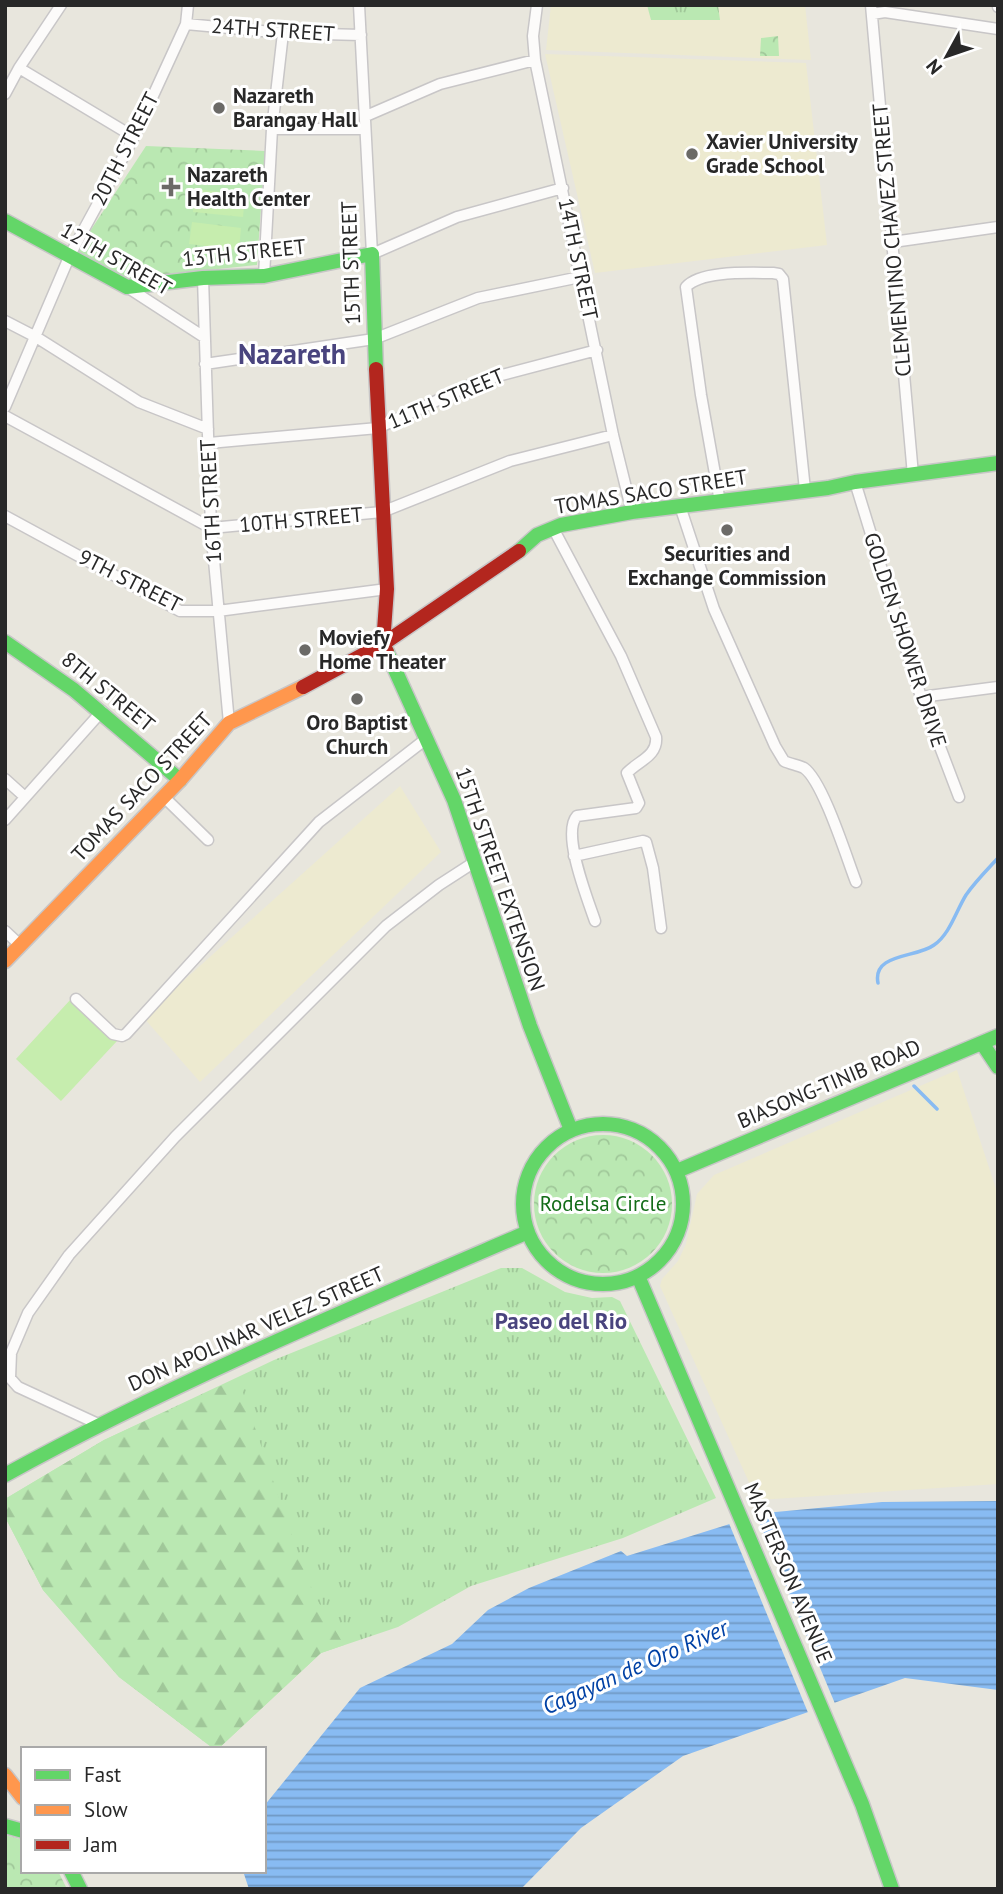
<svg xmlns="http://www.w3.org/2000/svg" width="1003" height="1894" viewBox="0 0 1003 1894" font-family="'PT Sans',sans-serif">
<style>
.education{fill:#edead0}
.grass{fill:url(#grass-tufts)}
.forest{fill:url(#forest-firs)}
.park{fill:url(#park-crowns)}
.pitch{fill:#c6edae}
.water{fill:url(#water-rules)}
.pier{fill:#e8e6dd}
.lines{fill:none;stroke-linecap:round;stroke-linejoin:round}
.stream{stroke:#88bbf2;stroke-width:3.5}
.street-casing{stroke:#c8c6c7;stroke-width:13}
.fast-casing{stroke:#c8c6c7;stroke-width:17}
.slow-casing{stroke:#c8c6c7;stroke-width:17}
.jam-casing{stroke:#c8c6c7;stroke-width:17}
.street{stroke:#fcfbfa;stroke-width:10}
.fast{stroke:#63d668;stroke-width:14}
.slow{stroke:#ff974d;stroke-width:14}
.jam{stroke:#b3261e;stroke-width:14}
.poi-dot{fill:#6b6a67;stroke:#fff;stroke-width:2.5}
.labels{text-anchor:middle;stroke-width:6;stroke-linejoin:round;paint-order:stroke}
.street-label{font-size:21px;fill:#282828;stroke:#fff}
.poi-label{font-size:21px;font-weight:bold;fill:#282828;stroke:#fff;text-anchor:start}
.park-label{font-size:21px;fill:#126c17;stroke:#fff}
.neighbourhood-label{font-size:23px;font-weight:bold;fill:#49447e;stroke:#fff}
.water-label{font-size:23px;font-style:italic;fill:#0041a5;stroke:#fff}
.district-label{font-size:28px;font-weight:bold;fill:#49447e;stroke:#fff}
</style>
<defs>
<pattern id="grass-tufts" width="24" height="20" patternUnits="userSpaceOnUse" patternTransform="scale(1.75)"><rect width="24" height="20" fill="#bae8b2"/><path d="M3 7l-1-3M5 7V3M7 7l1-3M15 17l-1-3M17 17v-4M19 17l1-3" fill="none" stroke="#a0c799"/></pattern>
<pattern id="forest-firs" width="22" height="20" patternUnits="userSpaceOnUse" patternTransform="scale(1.75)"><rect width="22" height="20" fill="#bae8b2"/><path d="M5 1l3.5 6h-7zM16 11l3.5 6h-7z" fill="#a0c799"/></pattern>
<pattern id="park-crowns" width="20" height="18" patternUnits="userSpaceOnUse" patternTransform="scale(1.75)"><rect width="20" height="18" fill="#bae8b2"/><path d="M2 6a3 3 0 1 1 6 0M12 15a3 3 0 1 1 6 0" fill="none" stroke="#a0c799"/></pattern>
<pattern id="water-rules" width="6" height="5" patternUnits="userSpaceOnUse" patternTransform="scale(1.75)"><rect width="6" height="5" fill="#88bbf2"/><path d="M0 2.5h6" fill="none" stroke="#6f98c4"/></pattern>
</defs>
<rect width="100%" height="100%" fill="#e8e6dd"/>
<path class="education" d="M 551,5 L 805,5 L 811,60 L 546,50 Z
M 545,54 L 806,63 L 827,245 L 595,273 Z
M 400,786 L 441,852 L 200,1082 L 143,1017 Z
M 957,1070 L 998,1195 L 998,1484 L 757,1500 L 660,1286 L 662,1279 L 678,1261 L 686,1244 L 697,1194 L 714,1175 Z"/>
<path class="grass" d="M 647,5 L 718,5 L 720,20 L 651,20 Z
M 501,1268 L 522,1268 L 565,1292 L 592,1298 L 612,1297 L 620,1301 L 716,1498 L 623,1538 L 471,1586 L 398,1627 L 321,1653 L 218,1749 L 214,1749 L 119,1677 L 43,1590 L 5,1517 L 5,1499 L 104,1440 L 274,1360 Z"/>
<path class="forest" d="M 238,1378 L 303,1568 L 316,1598 L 344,1645 L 321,1653 L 218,1749 L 214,1749 L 119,1677 L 43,1590 L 5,1517 L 5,1499 L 104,1440 Z"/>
<path class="park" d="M 778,36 L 779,56 L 760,56 L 761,38 Z
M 146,146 L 265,151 L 257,265 L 124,279 L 77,251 Z
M534 1204a69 69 0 1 1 138 0a69 69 0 1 1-138 0Z
M 5,1835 L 23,1840 L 23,1871 L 58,1871 L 67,1889 L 5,1889 Z"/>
<path class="pitch" d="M 196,189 L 245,195 L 243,217 L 193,212 Z
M 192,222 L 241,228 L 239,250 L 189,244 Z
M 71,999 L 117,1041 L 61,1101 L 16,1059 Z"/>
<path class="water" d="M 998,1501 L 998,1690 L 905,1678 L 683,1756 L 581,1828 L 521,1889 L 249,1889 L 243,1871 L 264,1871 L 264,1806 L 360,1688 L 452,1644 L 488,1610 L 529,1588 L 621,1551 L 627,1556 L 765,1513 L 882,1502 Z"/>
<path class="pier" d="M 755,1512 L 836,1706 L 809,1715 L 728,1521 Z"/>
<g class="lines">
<path class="stream" d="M 878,983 C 872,953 917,958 934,945 C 950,934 956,911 966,895 C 975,882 987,870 998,858
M 914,1086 L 937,1109"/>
<defs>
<path id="street" d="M 359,5 L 372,254 L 457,217 L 563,188
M 537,5 L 533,36 L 535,60 L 613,435 L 632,512
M 871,5 L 913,475
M 998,5 L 998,7
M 872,14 L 885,12 L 998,29
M 186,24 L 283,33 L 361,35
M 19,68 L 134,137
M 5,94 L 19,68 L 61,5
M 366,116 L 440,84 L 535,60
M 272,129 L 365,129
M 893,242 L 998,227
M 264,276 L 272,129 L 283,33
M 203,278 L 211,528 L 229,723
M 127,287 L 204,337
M 5,321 L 36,337 L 139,402 L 208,429
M 205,364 L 374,339 L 478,298 L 580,277
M 5,407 L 70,255 L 134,137 L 186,24 L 188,5
M 5,416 L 211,528 L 382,512 L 510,461 L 613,435
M 209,443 L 378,428 L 479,381 L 597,350
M 855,482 L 921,697 L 959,797
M 720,502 L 701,395 L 686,287 C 701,270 750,273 773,273 L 779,274 L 783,279 L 805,490
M 680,506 L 714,609 L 775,746 L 784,761 C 790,764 798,765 804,768 C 823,781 847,859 856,882
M 5,516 L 180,611 L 218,611 L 387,589
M 553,528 L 621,656 L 656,737 C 658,756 638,761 627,773 L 639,803 L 636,808 L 577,816 C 561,833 588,900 595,921
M 921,697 L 998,687
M 5,779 L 25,797
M 164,797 L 208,840
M 5,820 L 102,711
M 574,856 L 643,841 L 646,842 L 653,868 L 661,928
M 5,931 L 20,945
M 76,999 L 113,1034 L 122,1036 L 126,1034 L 319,822 L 426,739
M 98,1424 L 18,1387 L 10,1378 L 11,1353 L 28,1313 L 69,1255 L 175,1137 L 386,926 L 439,885 L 473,863"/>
<path id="fast" d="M 5,221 L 127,287 L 203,278 L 264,276 L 372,254 L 376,369
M 519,551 L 537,535 L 561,525 L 632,512 L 828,488 L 855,482 L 998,463
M 5,642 L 74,690 L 180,780
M 387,652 L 454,800 L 530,1026 L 571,1130
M 982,1043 L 998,1067
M523 1204a80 80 0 1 1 160 0a80 80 0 1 1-160 0Z
M 677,1171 L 998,1036
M 638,1276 L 862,1804 L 892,1889
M 5,1475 C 174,1382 351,1308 528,1232
M 5,1826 L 23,1831
M 71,1871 L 80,1889"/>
<path id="slow" d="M 5,961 L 180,780 L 229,723 L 303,687
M 5,1775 L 23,1798"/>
<path id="jam" d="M 376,369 L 387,589 L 383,644 L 387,652
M 303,687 L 383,644 L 519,551"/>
</defs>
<use href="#street" class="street-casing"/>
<use href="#fast" class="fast-casing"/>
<use href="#slow" class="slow-casing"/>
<use href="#jam" class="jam-casing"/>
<use href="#street" class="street"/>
<use href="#fast" class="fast"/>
<use href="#slow" class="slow"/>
<use href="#jam" class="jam"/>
</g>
<g class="poi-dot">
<circle cx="219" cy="108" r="7"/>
<circle cx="692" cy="154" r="7"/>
<path d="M167.5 176.5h7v7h7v7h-7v7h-7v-7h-7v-7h7z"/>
<circle cx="727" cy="530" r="7"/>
<circle cx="305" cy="650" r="7"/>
<circle cx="357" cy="699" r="7"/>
</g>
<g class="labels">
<g class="street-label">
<text transform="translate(273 30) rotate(4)" y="7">24TH STREET</text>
<text transform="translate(125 149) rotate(-63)" y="7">20TH STREET</text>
<text transform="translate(892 240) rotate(-95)" y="7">CLEMENTINO CHAVEZ STREET</text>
<text transform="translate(244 253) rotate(-6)" y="7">13TH STREET</text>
<text transform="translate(116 259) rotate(30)" y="7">12TH STREET</text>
<text transform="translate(578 259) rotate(78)" y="7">14TH STREET</text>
<text transform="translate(351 263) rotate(-92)" y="7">15TH STREET</text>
<text transform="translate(446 399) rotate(-23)" y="7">11TH STREET</text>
<text transform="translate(651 492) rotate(-9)" y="7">TOMAS SACO STREET</text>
<text transform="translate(211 501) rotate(-93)" y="7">16TH STREET</text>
<text transform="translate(301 520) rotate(-5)" y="7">10TH STREET</text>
<text transform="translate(130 581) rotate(27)" y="7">9TH STREET</text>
<text transform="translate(905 640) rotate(72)" y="7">GOLDEN SHOWER DRIVE</text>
<text transform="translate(108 692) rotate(39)" y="7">8TH STREET</text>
<text transform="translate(142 787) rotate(-47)" y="7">TOMAS SACO STREET</text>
<text transform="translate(500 879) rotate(71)" y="7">15TH STREET EXTENSION</text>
<text transform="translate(829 1084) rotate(-23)" y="7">BIASONG-TINIB ROAD</text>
<text transform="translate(256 1329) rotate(-24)" y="7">DON APOLINAR VELEZ STREET</text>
<text transform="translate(788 1573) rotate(67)" y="7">MASTERSON AVENUE</text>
</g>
<g class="poi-label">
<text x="233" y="103">Nazareth<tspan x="233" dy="24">Barangay Hall</tspan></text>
<text x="706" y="149">Xavier University<tspan x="706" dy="24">Grade School</tspan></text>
<text x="187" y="182">Nazareth<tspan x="187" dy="24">Health Center</tspan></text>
<text x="727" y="561" text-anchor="middle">Securities and<tspan x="727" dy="24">Exchange Commission</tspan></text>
<text x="319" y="645">Moviefy<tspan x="319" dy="24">Home Theater</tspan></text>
<text x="357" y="730" text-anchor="middle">Oro Baptist<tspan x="357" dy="24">Church</tspan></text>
</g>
<g class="park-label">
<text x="603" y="1211">Rodelsa Circle</text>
</g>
<g class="neighbourhood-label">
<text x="561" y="1329">Paseo del Rio</text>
</g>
<g class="water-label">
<text transform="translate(635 1667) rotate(-24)" y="8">Cagayan de Oro River</text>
</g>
<g class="district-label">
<text x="292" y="364">Nazareth</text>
</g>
</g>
<rect width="1003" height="1894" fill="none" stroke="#282828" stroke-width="14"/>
<rect x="21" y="1747" width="245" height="126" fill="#ffffff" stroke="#a9a9a9" stroke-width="2"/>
<rect x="35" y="1770" width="35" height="10" fill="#63d668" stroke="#a9a9a9" stroke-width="2"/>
<text x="84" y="1782" font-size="21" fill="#282828">Fast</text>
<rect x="35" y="1805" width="35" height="10" fill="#ff974d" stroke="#a9a9a9" stroke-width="2"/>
<text x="84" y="1817" font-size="21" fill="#282828">Slow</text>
<rect x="35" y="1840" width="35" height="10" fill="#b3261e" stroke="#a9a9a9" stroke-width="2"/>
<text x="84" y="1852" font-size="21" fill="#282828">Jam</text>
<g transform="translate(947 56) rotate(230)" stroke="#ffffff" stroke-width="5" paint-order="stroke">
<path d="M0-5L12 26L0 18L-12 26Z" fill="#282828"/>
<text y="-10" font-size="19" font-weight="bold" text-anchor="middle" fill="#282828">N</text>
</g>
</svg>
